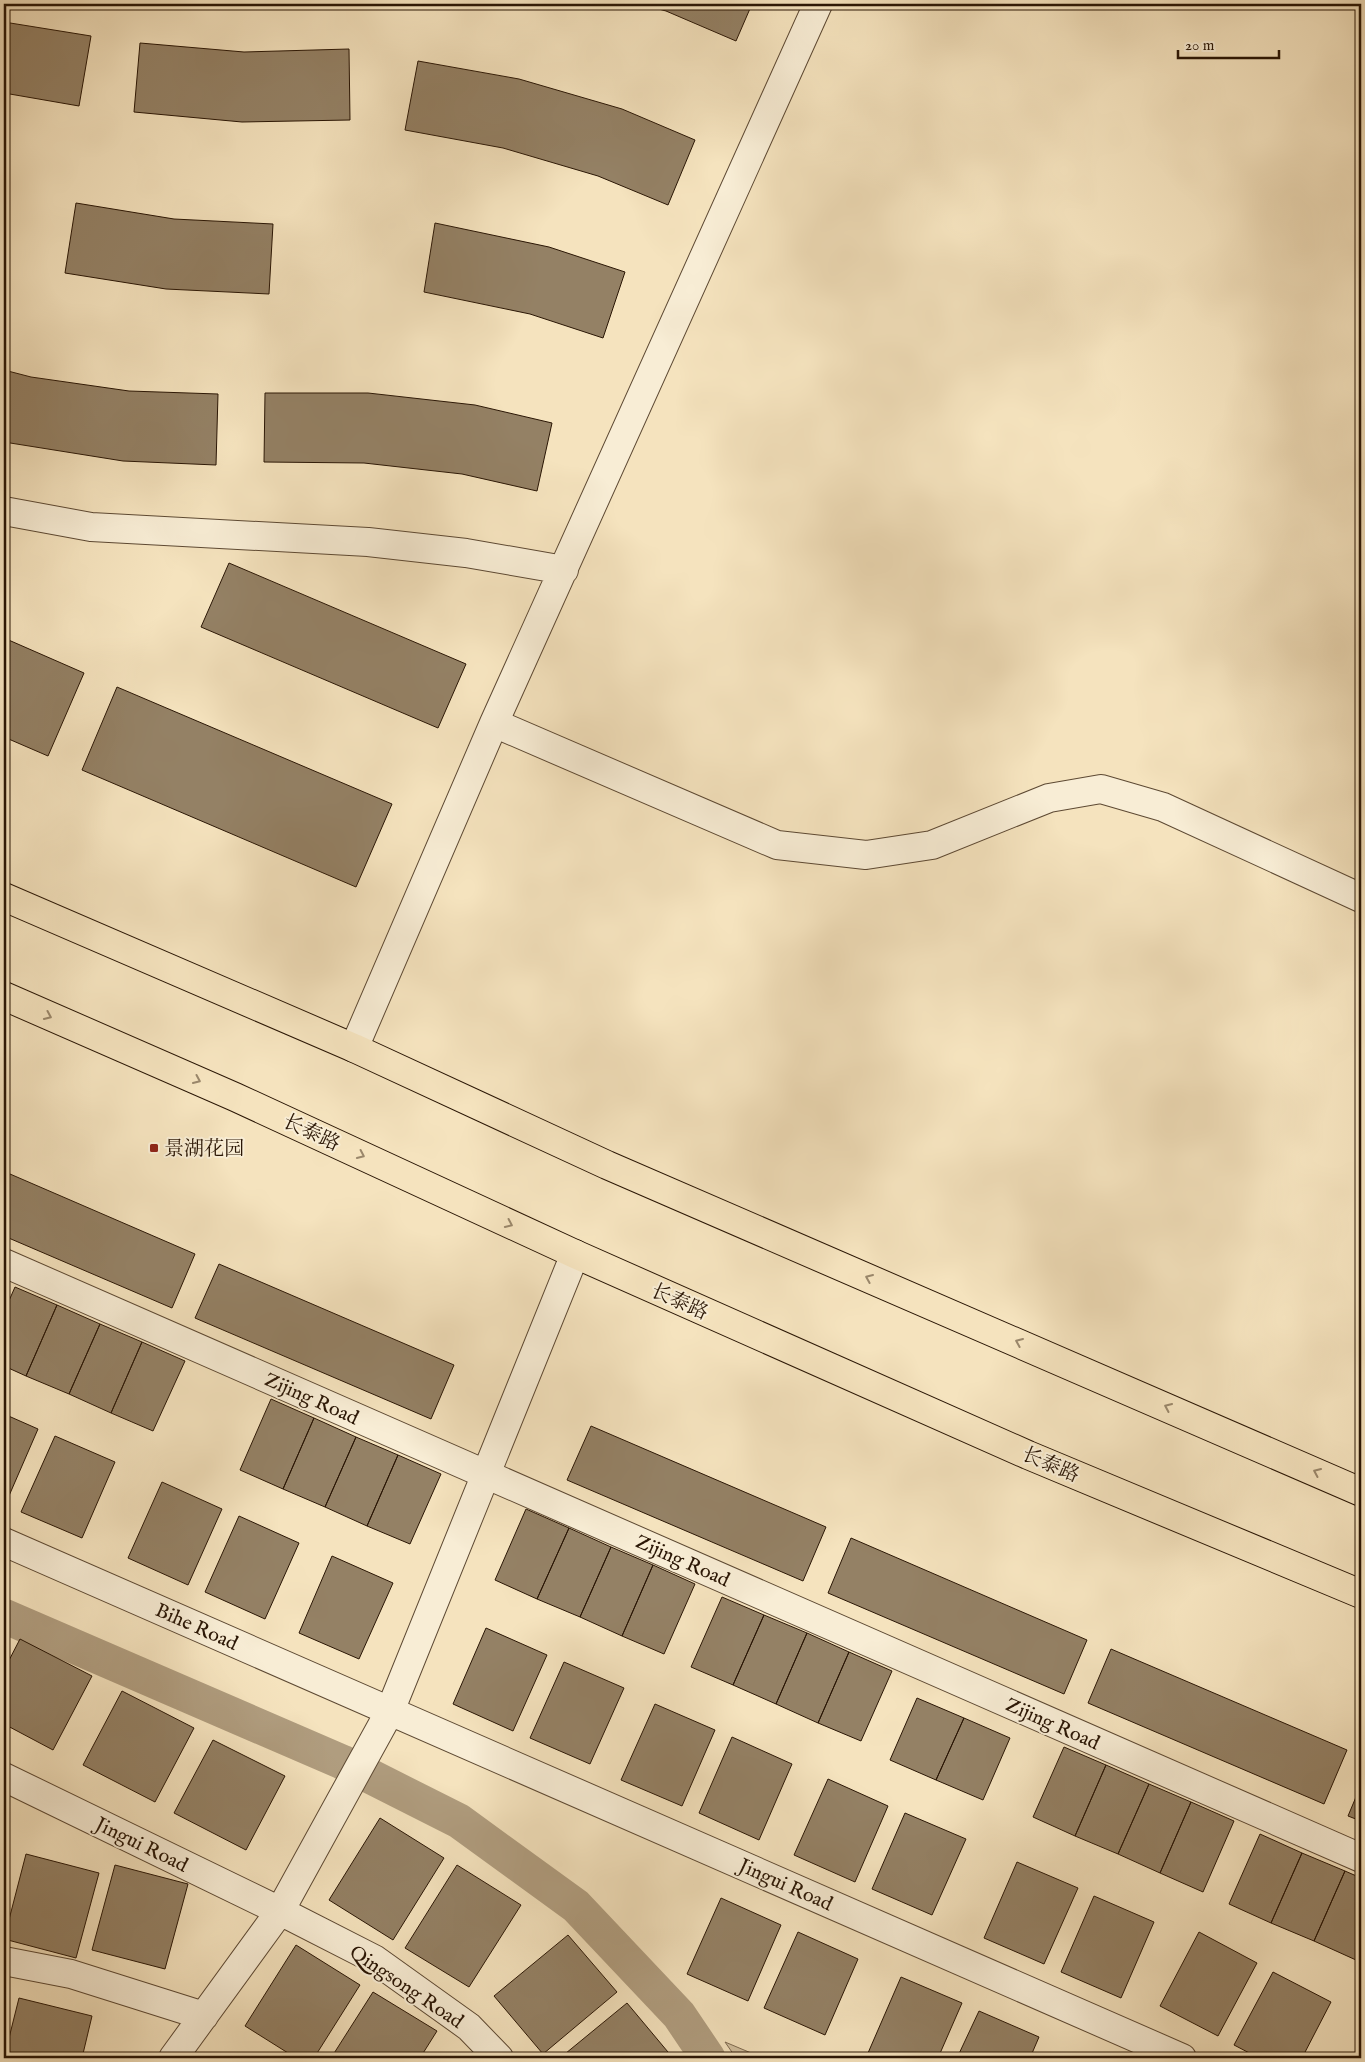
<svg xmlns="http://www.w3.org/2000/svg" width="1365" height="2062" viewBox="0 0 1365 2062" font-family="'IM FELL English','Noto Serif SC',serif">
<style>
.green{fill:#d2c09f;stroke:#7e6b52}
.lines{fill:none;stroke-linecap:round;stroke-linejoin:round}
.canal{stroke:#b09d7f;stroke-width:35}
.building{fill:#948165;stroke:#2a1605}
.minor-casing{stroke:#5d4933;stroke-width:30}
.highway-casing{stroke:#2a1605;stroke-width:30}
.minor{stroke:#f8edd5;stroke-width:28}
.highway{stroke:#f5e3be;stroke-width:28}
.oneway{stroke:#9a876b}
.poi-dot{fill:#8f2418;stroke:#f8edd5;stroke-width:2}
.labels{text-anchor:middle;stroke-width:4;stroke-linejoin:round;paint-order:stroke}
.street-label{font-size:20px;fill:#2a1605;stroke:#f8edd5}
.poi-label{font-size:20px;fill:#2a1605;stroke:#f8edd5;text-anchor:start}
</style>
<rect width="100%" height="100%" fill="#f5e3be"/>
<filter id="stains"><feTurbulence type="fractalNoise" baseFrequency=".004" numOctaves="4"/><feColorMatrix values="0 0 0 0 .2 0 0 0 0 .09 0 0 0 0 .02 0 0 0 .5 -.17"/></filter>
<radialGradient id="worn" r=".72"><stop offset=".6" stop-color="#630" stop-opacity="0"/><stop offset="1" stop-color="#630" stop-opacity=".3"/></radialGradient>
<path class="green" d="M 725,2042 L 763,2058 L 736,2058 Z"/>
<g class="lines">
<path class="canal" d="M 4,1616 L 342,1762 L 459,1821 L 576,1906 L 679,2015 L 708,2058"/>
</g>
<path class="building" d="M 640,4 L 752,4 L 736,41 L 666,11 Z
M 4,22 L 91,36 L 79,106 L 4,93 Z
M 140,43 L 244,52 L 349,49 L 350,120 L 242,122 L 134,112 Z
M 418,61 L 519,79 L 622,109 L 695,140 L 668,205 L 598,176 L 503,148 L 405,130 Z
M 76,203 L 174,219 L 273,224 L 269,294 L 166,289 L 65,273 Z
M 435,223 L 549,247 L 625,272 L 603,338 L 530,314 L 424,292 Z
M 4,370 L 31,377 L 129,391 L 218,394 L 216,465 L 123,461 L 4,442 Z
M 265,393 L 368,393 L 475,405 L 552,423 L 537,491 L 462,474 L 364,463 L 264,462 Z
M 229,563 L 466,664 L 438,728 L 201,627 Z
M 4,638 L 84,673 L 48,756 L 4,737 Z
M 117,687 L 392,804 L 356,887 L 82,770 Z
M 10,1174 L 195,1254 L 172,1308 L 4,1236 L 4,1190 Z
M 219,1264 L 454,1365 L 431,1419 L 195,1318 Z
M 15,1287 L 57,1305 L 26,1376 L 4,1366 L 4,1312 Z
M 57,1305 L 100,1324 L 69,1394 L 26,1376 Z
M 100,1324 L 142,1342 L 111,1413 L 69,1394 Z
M 142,1342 L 185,1361 L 153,1431 L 111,1413 Z
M 271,1399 L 314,1418 L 283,1489 L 240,1470 Z
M 4,1414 L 38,1429 L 5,1505 L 4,1504 Z
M 314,1418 L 356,1437 L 325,1507 L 283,1489 Z
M 591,1426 L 826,1527 L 803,1581 L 567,1480 Z
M 55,1436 L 115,1462 L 82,1538 L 21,1512 Z
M 356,1437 L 398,1455 L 367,1526 L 325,1507 Z
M 398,1455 L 441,1474 L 410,1544 L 367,1526 Z
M 162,1482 L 222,1509 L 188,1585 L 128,1558 Z
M 526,1509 L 569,1528 L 537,1599 L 495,1580 Z
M 239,1516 L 299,1543 L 265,1619 L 205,1592 Z
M 569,1528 L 611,1547 L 580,1617 L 537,1599 Z
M 851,1538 L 1087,1640 L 1064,1694 L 828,1593 Z
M 611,1547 L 653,1565 L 622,1636 L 580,1617 Z
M 332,1556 L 393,1583 L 359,1659 L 299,1633 Z
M 653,1565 L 695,1584 L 664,1654 L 622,1636 Z
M 722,1597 L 764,1615 L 733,1685 L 691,1667 Z
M 764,1615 L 807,1633 L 776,1704 L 733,1685 Z
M 486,1628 L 547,1655 L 513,1731 L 453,1704 Z
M 807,1633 L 849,1652 L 818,1723 L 776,1704 Z
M 20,1639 L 92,1676 L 53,1750 L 4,1724 L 4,1670 Z
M 1111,1649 L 1347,1750 L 1324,1804 L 1088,1703 Z
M 849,1652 L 892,1671 L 861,1741 L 818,1723 Z
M 564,1662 L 624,1688 L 590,1764 L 530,1738 Z
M 122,1691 L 194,1728 L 155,1802 L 83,1765 Z
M 917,1698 L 964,1718 L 936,1780 L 890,1760 Z
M 655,1704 L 715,1730 L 682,1806 L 621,1780 Z
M 964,1718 L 1010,1738 L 983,1800 L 936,1780 Z
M 732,1737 L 792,1764 L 759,1840 L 699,1813 Z
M 213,1740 L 285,1776 L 246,1850 L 174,1813 Z
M 1064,1747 L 1106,1765 L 1075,1836 L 1033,1817 Z
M 1106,1765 L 1149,1784 L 1118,1854 L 1075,1836 Z
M 828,1779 L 888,1806 L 855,1882 L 794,1855 Z
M 1149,1784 L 1191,1802 L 1160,1873 L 1118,1854 Z
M 1361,1785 L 1361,1821 L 1348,1816 Z
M 1191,1802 L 1234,1821 L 1203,1892 L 1160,1873 Z
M 905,1813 L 966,1839 L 932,1915 L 872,1889 Z
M 380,1818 L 444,1858 L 393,1940 L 329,1900 Z
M 1260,1834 L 1302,1853 L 1271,1923 L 1229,1904 Z
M 1302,1853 L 1345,1871 L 1314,1941 L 1271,1923 Z
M 26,1854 L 99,1873 L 76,1958 L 4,1939 Z
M 1017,1862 L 1078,1888 L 1044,1964 L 984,1938 Z
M 115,1865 L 188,1884 L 165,1969 L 92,1950 Z
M 457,1865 L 521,1905 L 469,1987 L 405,1948 Z
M 1345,1871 L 1361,1878 L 1361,1949 L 1356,1960 L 1314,1941 Z
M 1094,1896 L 1154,1922 L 1121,1998 L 1061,1972 Z
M 721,1898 L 781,1925 L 748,2001 L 687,1974 Z
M 798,1932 L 858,1959 L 825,2035 L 764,2008 Z
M 1199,1932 L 1257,1963 L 1218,2036 L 1160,2006 Z
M 568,1935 L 617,1992 L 543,2054 L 494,1996 Z
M 296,1945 L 360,1985 L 314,2058 L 296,2058 L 245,2026 Z
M 1361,1949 L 1361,1962 L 1356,1960 Z
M 1273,1972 L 1331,2002 L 1302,2058 L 1259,2058 L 1234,2045 Z
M 901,1977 L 962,2003 L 938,2058 L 880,2058 L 868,2053 Z
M 373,1992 L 437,2031 L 420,2058 L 331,2058 Z
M 19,1998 L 92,2016 L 82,2058 L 4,2058 Z
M 627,2003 L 673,2058 L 560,2058 Z
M 979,2011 L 1039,2037 L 1030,2058 L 957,2058 Z"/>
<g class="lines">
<defs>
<path id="minor" d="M 4,511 L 91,527 L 368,542 L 466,553 L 564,570
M 494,723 L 777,845 L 866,855 L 932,845 L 1049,798 L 1101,789 L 1163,807 L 1361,898
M 354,1048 L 494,723 L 818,4
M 4,1263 L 1361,1858
M 4,1542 L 1182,2058
M 4,1777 L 280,1911 L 374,1959 L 469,2027 L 499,2058
M 4,1961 L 71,1974 L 204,2016
M 173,2058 L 280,1911 L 390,1711 L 575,1254"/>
<path id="highway" d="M 4,897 L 354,1048 L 607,1165 L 1361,1492
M 4,996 L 235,1097 L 575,1254 L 1028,1455 L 1361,1594"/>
</defs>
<use href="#minor" class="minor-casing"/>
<use href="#highway" class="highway-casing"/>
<use href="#minor" class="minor"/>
<use href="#highway" class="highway"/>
</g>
<defs><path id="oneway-chevron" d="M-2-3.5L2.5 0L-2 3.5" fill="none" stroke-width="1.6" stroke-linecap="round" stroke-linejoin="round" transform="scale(1.25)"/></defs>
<g class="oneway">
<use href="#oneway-chevron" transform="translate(48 1016) rotate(24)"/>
<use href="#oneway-chevron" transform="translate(197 1080) rotate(24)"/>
<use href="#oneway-chevron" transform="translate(361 1155) rotate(25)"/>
<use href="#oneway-chevron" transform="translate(509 1224) rotate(25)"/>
<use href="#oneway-chevron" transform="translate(869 1278) rotate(-157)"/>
<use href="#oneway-chevron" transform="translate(1019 1342) rotate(-157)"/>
<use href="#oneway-chevron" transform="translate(1168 1407) rotate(-156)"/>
<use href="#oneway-chevron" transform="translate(1317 1472) rotate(-156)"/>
</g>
<rect class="poi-dot" x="149" y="1143" width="10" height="10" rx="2.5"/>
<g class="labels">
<g class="street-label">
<text transform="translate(312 1132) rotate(25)" y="7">长泰路</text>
<text transform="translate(680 1301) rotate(24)" y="7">长泰路</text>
<text transform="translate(312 1398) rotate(24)" y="7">Zijing Road</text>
<text transform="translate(1051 1464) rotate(23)" y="7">长泰路</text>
<text transform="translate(683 1560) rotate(24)" y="7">Zijing Road</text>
<text transform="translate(197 1626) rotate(24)" y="7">Bihe Road</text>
<text transform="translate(1053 1723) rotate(24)" y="7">Zijing Road</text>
<text transform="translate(142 1844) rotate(26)" y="7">Jingui Road</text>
<text transform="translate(786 1884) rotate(24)" y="7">Jingui Road</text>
<text transform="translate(407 1986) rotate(34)" y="7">Qingsong Road</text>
</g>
<g class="poi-label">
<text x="164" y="1155">景湖花园</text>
</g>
</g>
<rect width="1365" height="2062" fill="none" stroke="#f5e3be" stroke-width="20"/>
<rect x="5" y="5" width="1355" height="2052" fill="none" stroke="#2a1605" stroke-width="2.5"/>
<rect x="10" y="10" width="1345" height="2042" fill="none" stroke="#2a1605"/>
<path d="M1178 50v8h101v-8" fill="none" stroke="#2a1605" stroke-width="2.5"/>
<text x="1185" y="50" font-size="15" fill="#2a1605" stroke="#f8edd5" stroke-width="4" paint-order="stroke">20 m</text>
<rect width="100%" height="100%" filter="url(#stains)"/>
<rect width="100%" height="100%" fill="url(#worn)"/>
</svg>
